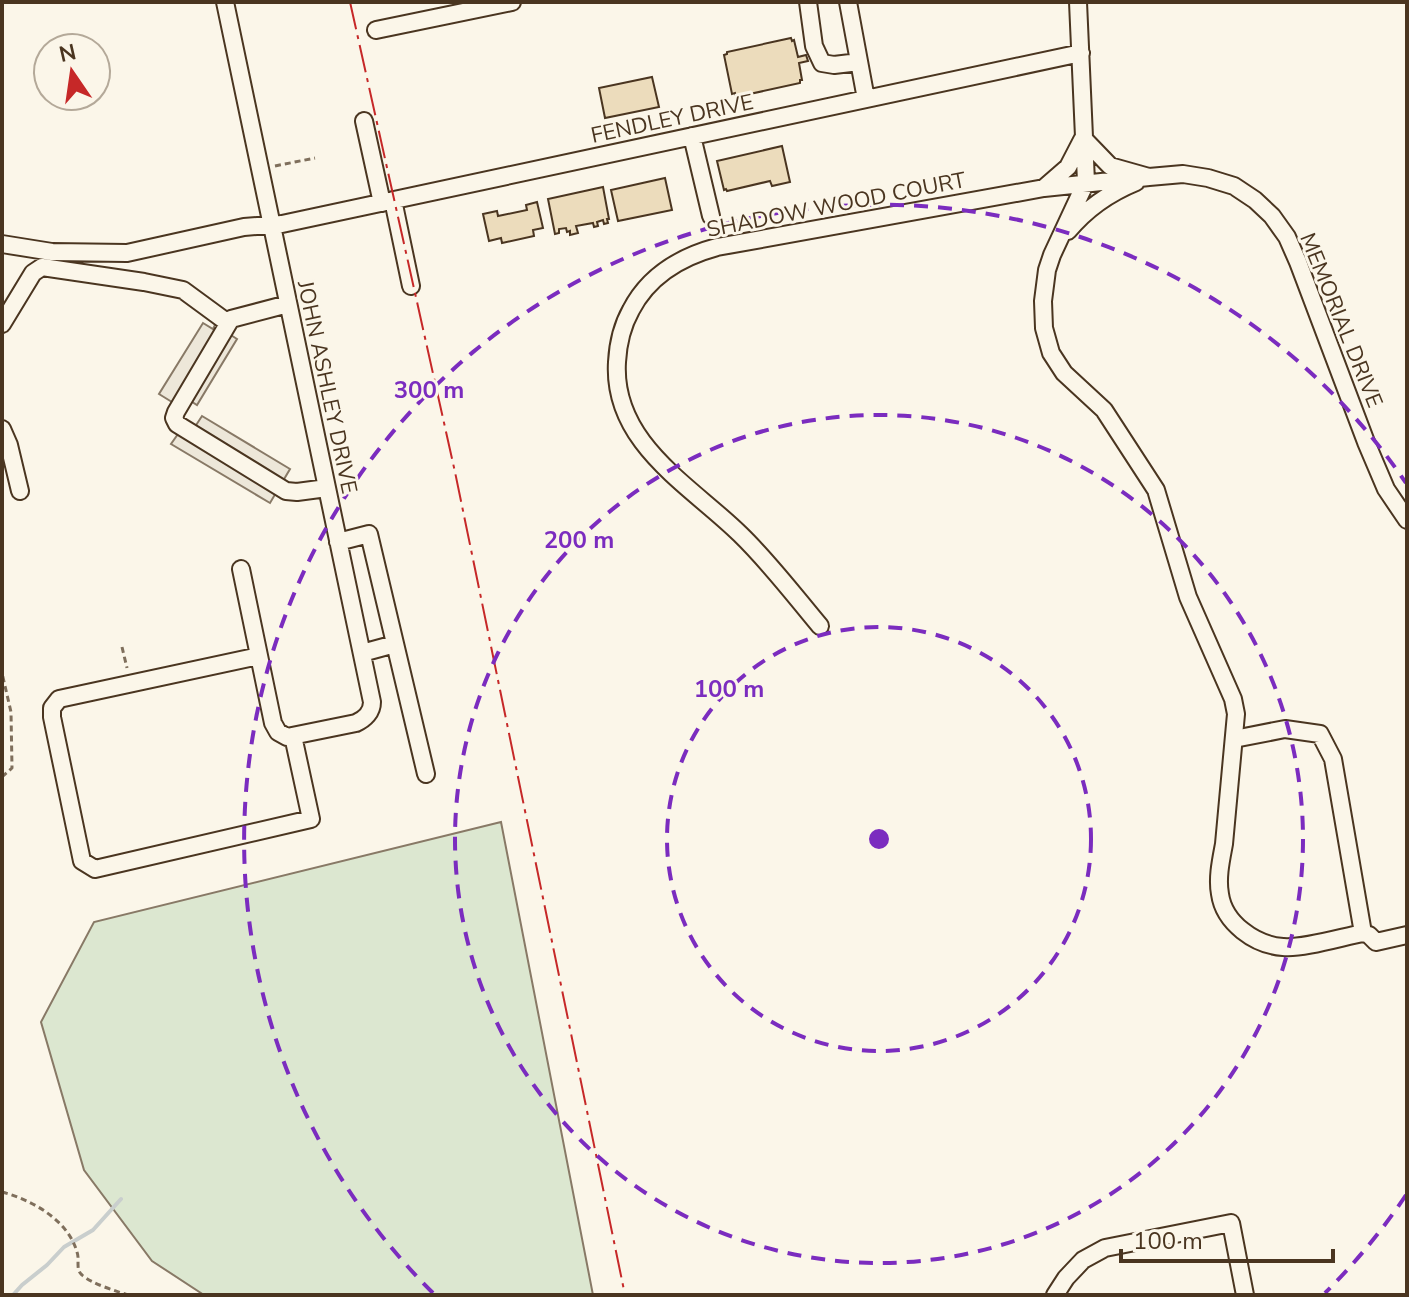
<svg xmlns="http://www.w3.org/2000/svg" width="1409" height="1297" viewBox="0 0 1409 1297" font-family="'Nunito Sans',sans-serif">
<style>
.green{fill:#dce7d0;stroke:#887966;stroke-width:2}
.parking{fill:#ede7d9;stroke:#887966;stroke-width:2}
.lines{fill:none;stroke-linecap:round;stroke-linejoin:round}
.stream{stroke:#c9cecd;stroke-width:4}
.building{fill:#ecdcbc;stroke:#4a3520;stroke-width:2}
.minor-casing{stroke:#4a3520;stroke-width:20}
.path{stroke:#7f6f5c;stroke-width:3;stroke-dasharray:6 4;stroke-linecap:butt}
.minor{stroke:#fbf6e9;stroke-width:16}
.power{stroke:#c62828;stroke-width:2;stroke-dasharray:28 6 4 6;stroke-linecap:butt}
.ring{fill:none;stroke:#7b2cbf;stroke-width:4;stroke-dasharray:14 10}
.labels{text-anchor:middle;stroke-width:6;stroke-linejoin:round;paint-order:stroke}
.street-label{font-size:22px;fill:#4a3520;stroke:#fbf6e9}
.centre{fill:#7b2cbf;stroke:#fbf6e9;stroke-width:4}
.ring-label{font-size:24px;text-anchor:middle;font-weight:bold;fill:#7b2cbf;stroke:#fbf6e9;stroke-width:6;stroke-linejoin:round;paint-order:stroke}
</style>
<rect width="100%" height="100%" fill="#fbf6e9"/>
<path class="green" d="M 501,822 L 593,1295 L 204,1295 L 152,1261 L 84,1170 L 41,1022 L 94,922 Z"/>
<path class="parking" d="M 203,323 L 213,329 L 215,325 L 237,339 L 197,405 L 186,398 L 180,407 L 159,394 Z
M 202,416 L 290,469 L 270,503 L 171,444 L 178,434 L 187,439 Z"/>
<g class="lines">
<path class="stream" d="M 13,1295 L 22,1285 L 47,1265 L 64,1247 L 93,1230 L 121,1199"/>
</g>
<path class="building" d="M 791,38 L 792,41 L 794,40 L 798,57 L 806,55 L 808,61 L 799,63 L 802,80 L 800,80 L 800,83 L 736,97 L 735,93 L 732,94 L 724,55 L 727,54 L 727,52 Z
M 652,77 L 659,107 L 605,118 L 599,88 Z
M 782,146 L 790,182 L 772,186 L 770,181 L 727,191 L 726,189 L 724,190 L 717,161 Z
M 665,178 L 672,210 L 618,221 L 611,190 Z
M 603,187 L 609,219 L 607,219 L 608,223 L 604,224 L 603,220 L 597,222 L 598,226 L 594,227 L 593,223 L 576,226 L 578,233 L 570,235 L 570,231 L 567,232 L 566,228 L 559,229 L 559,233 L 555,234 L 548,199 Z
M 537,202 L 543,228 L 533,230 L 534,236 L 502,243 L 501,238 L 489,241 L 483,214 L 497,211 L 498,216 L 527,210 L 526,205 Z"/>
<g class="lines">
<defs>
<path id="minor" d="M 225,2 L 372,702 C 372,712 365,719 356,723 L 287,737 L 278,732 L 273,723 L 241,569
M 808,2 L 814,46 L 822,63 L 834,65 L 859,62
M 848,2 L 866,99
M 1078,2 L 1086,182 L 1052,255 L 1047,270 L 1043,301 L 1044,328 L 1051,353 L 1064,373 L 1104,410 L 1156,490 L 1188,597 L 1233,699 L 1236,714 L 1224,844 C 1221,860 1217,878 1220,894 C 1224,923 1255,945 1283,947 C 1303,949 1342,937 1363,933 L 1369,935 L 1376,942 L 1407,935
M 376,30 L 512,2
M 364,121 L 382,203
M 692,136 L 711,216
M 1083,138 L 1110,166 L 1149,177 L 1183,174 L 1208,178 L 1234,186 L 1255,200 L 1272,216 L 1287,237 L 1298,262 L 1366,442 L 1386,489 L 1407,520
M 1045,187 L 1068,167 L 1082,140
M 393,200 L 411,286
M 1068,231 C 1087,208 1109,193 1136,182
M 2,244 L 52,252 L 127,253 L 244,227 L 282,224 L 1081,53
M 288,304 L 231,319 L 176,412 L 174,418 L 177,424 L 286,491 L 297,492 L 327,488
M 2,324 L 33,273 L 42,267 L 144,282 L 183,290 L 228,323
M 2,429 L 9,445 L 20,491
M 338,542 L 369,534 L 426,774
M 820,626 C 794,595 769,562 740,534 C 690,485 612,443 617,362 C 618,343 622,326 631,310 C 649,275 680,257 717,247 L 1044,188 L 1149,177
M 362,653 L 395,644
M 259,656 L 59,699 L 52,708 L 52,717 L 82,861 L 95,869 L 311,819 L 293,736
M 1234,739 L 1285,729 L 1320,734 L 1333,759 L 1363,933
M 1055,1295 L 1066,1278 L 1083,1260 L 1105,1248 L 1231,1223 L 1245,1295"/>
</defs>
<use href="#minor" class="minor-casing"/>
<path class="path" d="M 275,166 L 315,158
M 122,647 L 127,668
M 2,777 L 12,768 L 11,712 L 2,673
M 2,1192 C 32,1200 68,1220 77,1252 C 80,1260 75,1269 82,1275 C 92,1284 116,1291 128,1295"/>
<use href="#minor" class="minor"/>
<path class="power" d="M 350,2 L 455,472 L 625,1295"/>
</g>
<g class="ring">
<circle cx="879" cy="839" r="212"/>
<circle cx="879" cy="839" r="424"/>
<path d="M1406 1195A636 636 0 0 1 1325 1293M433 1293A636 636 0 1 1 1406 483"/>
</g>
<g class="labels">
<g class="street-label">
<text transform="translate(672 118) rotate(-12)" y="8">FENDLEY DRIVE</text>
<text transform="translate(836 204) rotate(-11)" y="8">SHADOW WOOD COURT</text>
<text transform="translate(1342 320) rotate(68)" y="8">MEMORIAL DRIVE</text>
<text transform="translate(328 387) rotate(78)" y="8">JOHN ASHLEY DRIVE</text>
</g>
</g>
<circle cx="879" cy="839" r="12" class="centre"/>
<g class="ring-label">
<text x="429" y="398">300 m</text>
<text x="579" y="548">200 m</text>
<text x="729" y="697">100 m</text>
</g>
<rect width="1409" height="1297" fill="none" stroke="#4a3520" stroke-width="8"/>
<g transform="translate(72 72) rotate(347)"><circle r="38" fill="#fbf6e9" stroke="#b4a999" stroke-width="2"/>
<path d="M0-6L14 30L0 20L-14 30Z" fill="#c62828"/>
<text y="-12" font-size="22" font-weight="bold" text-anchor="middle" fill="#4a3520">N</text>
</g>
<path d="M1121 1249v12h212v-12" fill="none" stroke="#4a3520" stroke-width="4"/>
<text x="1133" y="1249" font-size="24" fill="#4a3520" stroke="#fbf6e9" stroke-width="6" paint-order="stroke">100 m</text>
</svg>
